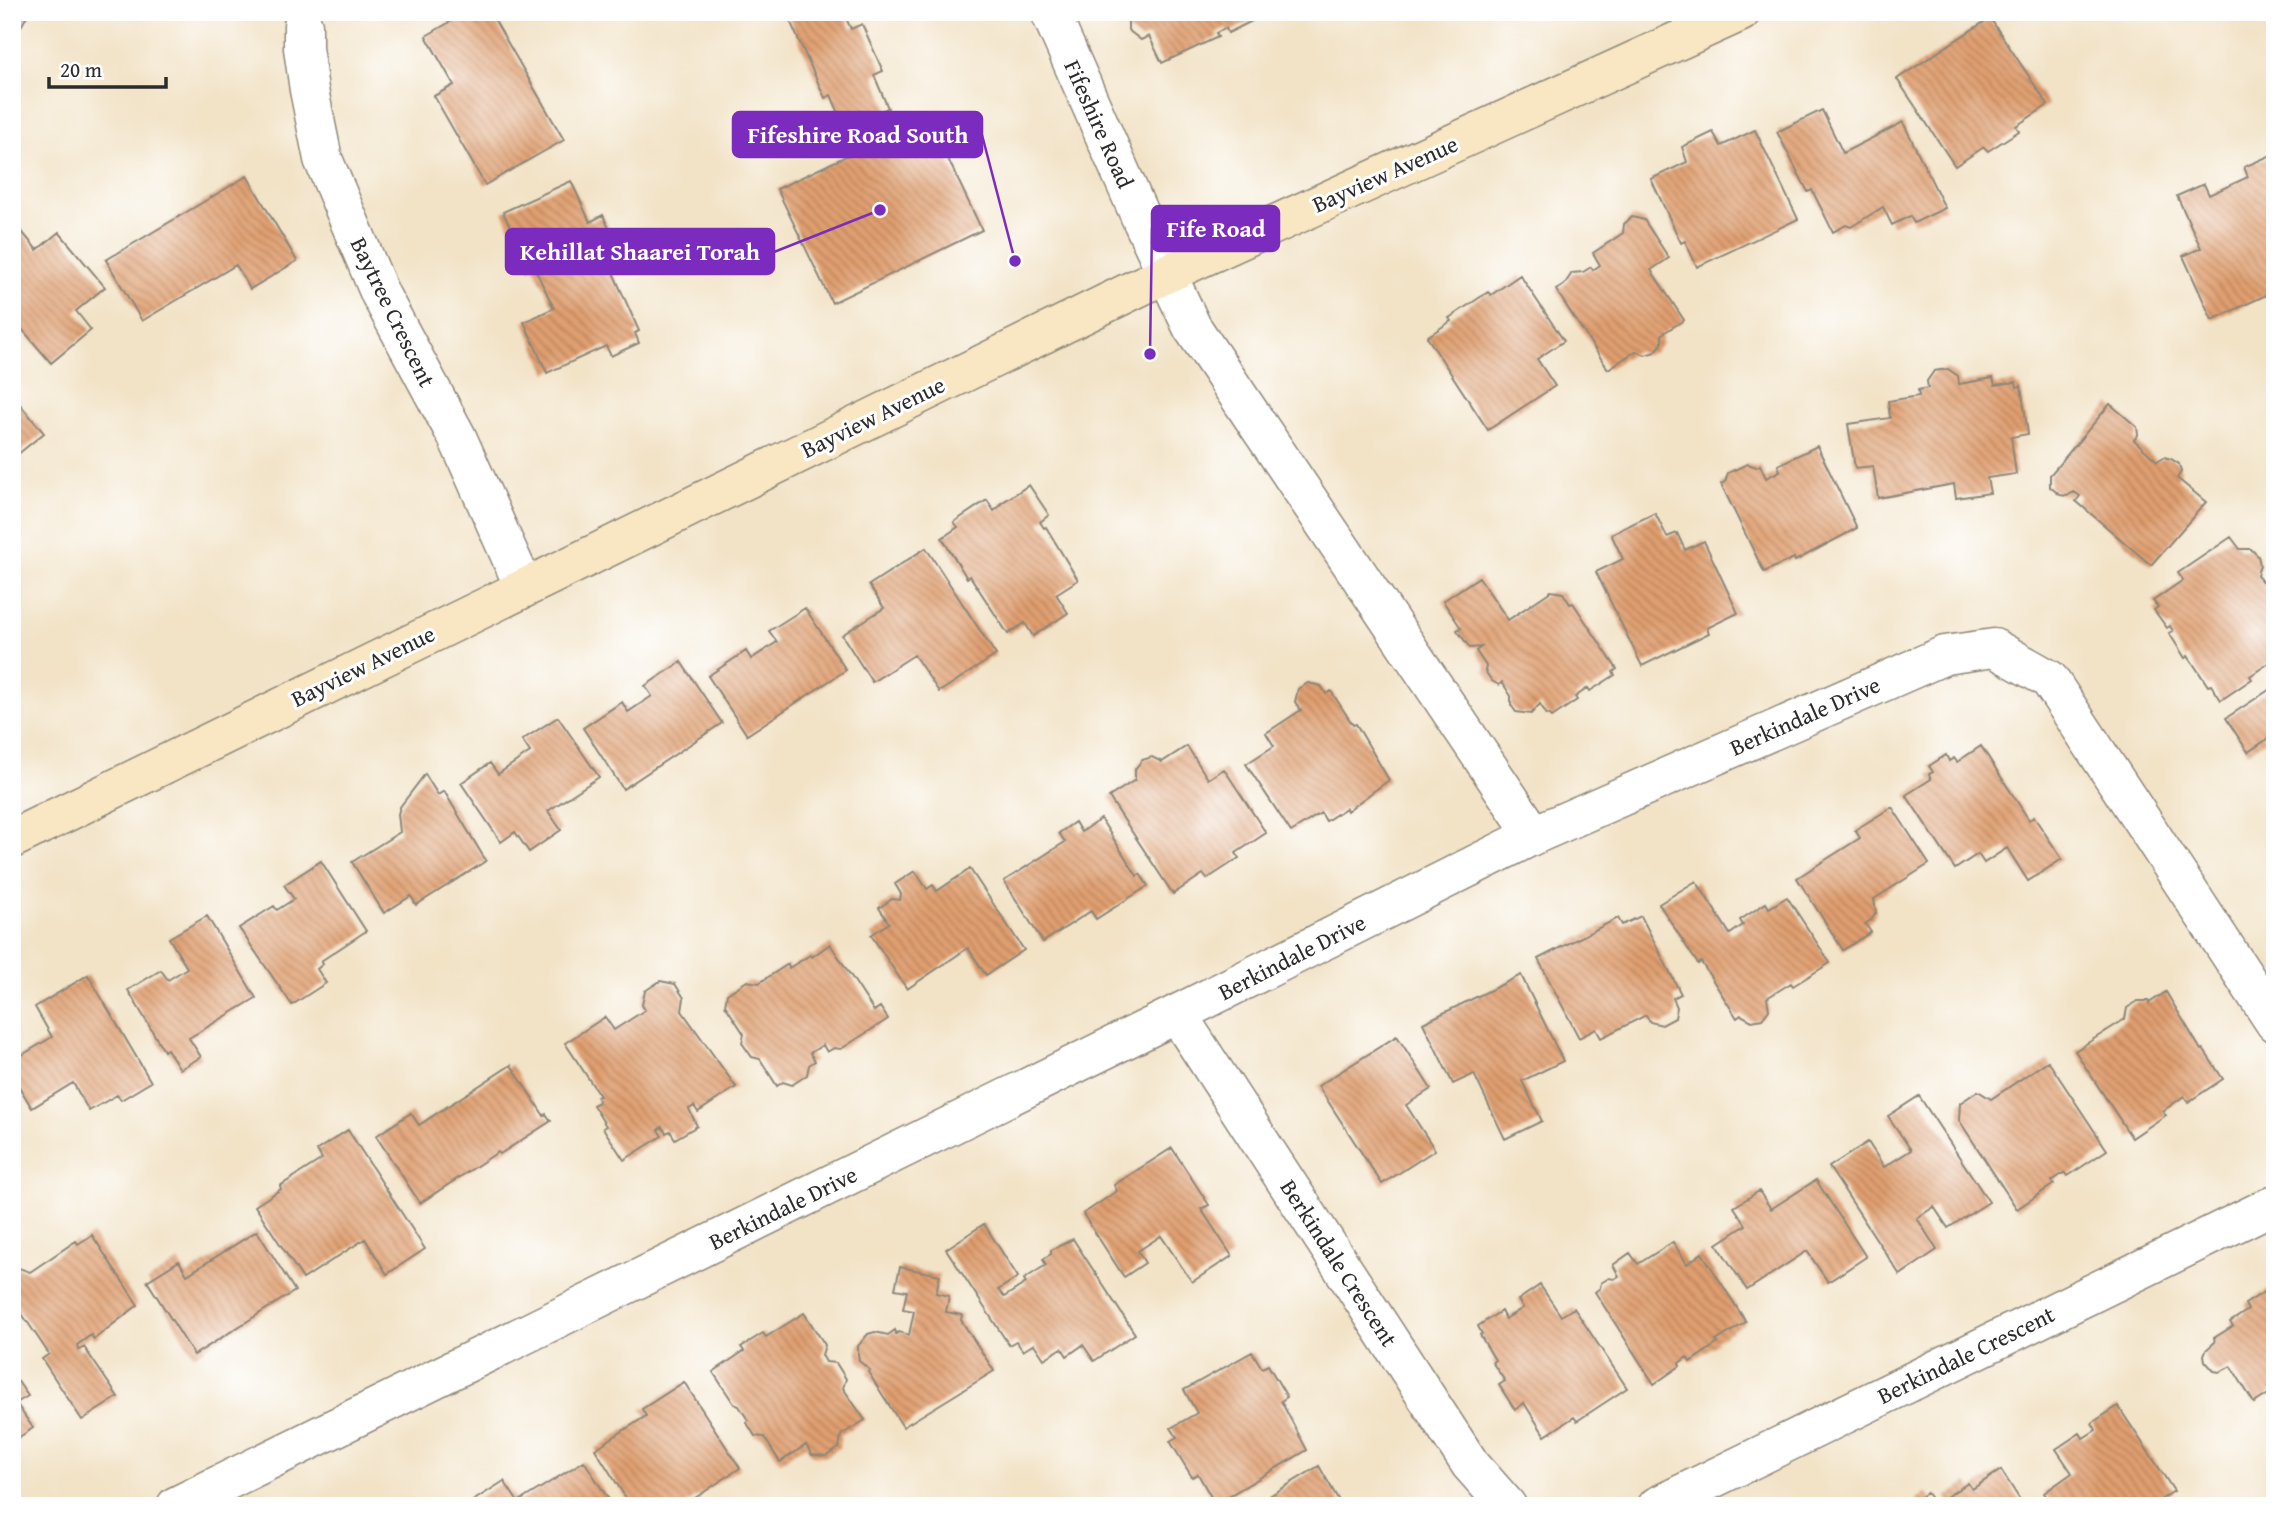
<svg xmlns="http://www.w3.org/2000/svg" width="2287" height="1518" viewBox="0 0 2287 1518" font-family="'Gentium Book Plus',serif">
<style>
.building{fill:url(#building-back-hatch)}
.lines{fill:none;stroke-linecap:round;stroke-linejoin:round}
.street-casing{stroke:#8e8779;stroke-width:41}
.secondary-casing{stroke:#8e8779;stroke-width:41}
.street{stroke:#fff;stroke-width:38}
.secondary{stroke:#f9e7c3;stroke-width:38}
.labels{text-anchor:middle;stroke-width:6;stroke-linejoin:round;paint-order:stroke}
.street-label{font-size:23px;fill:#2b2b2b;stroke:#fff}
.leader{fill:none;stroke:#7b2cbf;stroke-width:2.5}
.callout-dot{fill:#7b2cbf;stroke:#fff;stroke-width:2.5}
.callout{fill:#7b2cbf;stroke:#7b2cbf;stroke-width:2.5}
.callout-label{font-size:24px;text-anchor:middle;font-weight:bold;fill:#fff}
</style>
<defs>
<pattern id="building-back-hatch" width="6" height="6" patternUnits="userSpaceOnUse" patternTransform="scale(1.75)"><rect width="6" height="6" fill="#e09f70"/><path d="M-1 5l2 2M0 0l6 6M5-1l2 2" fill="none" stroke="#b6825c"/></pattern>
</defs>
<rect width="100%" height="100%" fill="#fff"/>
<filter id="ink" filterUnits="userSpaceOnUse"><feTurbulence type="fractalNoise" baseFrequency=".0143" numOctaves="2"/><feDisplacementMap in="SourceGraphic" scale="14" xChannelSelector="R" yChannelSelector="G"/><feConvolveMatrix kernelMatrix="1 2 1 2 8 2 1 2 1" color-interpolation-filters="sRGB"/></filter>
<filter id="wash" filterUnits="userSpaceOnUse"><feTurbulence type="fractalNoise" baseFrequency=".00686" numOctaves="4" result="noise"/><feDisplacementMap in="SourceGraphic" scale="28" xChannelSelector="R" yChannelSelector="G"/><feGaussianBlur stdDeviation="1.57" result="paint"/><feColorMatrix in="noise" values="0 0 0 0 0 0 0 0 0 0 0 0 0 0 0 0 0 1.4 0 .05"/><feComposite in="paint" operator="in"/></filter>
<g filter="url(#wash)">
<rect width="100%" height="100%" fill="#f2e3c7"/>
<g id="blocks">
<path class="building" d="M 12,12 L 29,12 L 12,43 Z
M 467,12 L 490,12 L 564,140 L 485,185 L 434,96 L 454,85 L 426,36 Z
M 786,12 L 843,12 L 851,29 L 862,24 L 883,71 L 874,75 L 888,108 L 845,127 L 831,95 L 825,98 Z
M 1128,12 L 1265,12 L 1266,14 L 1228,33 L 1226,28 L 1216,33 L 1218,37 L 1162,63 L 1149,36 L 1141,40 L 1128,30 Z
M 1990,18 L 2048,105 L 2016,126 L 2019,131 L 1988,151 L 1984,147 L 1955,166 L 1897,79 Z
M 1822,110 L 1843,153 L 1903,122 L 1945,208 L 1914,223 L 1910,216 L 1892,225 L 1883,207 L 1851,227 L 1846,225 L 1833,232 L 1812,190 L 1808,192 L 1777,132 Z
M 928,117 L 982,230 L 832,303 L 777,189 Z
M 1755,130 L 1798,219 L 1697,267 L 1685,241 L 1681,243 L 1651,179 L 1687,162 L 1682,147 L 1713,132 L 1721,146 Z
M 2269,156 L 2275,168 L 2275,260 L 2272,261 L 2275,267 L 2275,291 L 2212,320 L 2183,256 L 2201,248 L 2177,196 L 2204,184 L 2209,195 L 2248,177 L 2244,167 Z
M 247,176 L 297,261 L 250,289 L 236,265 L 142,321 L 106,260 Z
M 571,181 L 590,222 L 603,215 L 624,262 L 611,268 L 639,331 L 635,333 L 639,343 L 611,356 L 606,346 L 547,373 L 524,322 L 554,308 L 534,267 L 530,269 L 503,212 Z
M 1632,217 L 1644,220 L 1669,258 L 1651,270 L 1684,320 L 1662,334 L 1662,344 L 1655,352 L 1645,355 L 1636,351 L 1608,369 L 1556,290 L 1564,285 L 1572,273 L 1583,272 L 1591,267 L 1593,270 L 1600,265 L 1593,253 L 1623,233 L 1624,224 Z
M 14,222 L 37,250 L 59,232 L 105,287 L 76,311 L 91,330 L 51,363 L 15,321 L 20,317 L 12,308 L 12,224 Z
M 1520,275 L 1564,341 L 1537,359 L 1555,386 L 1488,430 L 1427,337 L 1451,321 L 1449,318 L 1488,292 L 1491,295 Z
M 1948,369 L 1958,376 L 1959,384 L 1993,378 L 1995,385 L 2016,382 L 2017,387 L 2021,386 L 2028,434 L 2011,437 L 2016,474 L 1987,478 L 1990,493 L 1956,498 L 1954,484 L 1878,498 L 1873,466 L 1855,468 L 1848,424 L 1890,418 L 1888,401 L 1919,396 L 1918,390 L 1928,388 L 1927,381 L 1934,371 Z
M 12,395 L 44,433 L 12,459 Z
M 2110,404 L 2137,427 L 2138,435 L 2134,440 L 2157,461 L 2164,457 L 2171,459 L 2179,464 L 2181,472 L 2177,478 L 2206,502 L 2151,565 L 2076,501 L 2080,496 L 2074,492 L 2067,496 L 2060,495 L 2050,487 L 2050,475 Z
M 1817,446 L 1857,528 L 1795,561 L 1794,558 L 1764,572 L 1721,484 L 1725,482 L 1728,473 L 1747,464 L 1757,467 L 1760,465 L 1766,478 L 1780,471 L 1778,465 Z
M 1029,485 L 1049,515 L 1040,522 L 1044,528 L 1046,527 L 1078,580 L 1056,594 L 1068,613 L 1033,636 L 1025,623 L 1008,634 L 970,576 L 967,578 L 942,538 L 958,527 L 954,522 L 987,500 L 994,511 L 1001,505 L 1000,504 Z
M 1655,513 L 1667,537 L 1677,533 L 1685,550 L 1704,541 L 1738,613 L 1707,628 L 1709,633 L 1642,666 L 1596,572 L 1623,559 L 1611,534 Z
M 2231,537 L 2240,549 L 2251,549 L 2258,556 L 2260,565 L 2257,575 L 2268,590 L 2275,586 L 2275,659 L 2250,676 L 2252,679 L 2221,700 L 2211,685 L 2208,686 L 2188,656 L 2185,658 L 2169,633 L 2173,631 L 2170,626 L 2167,628 L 2154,610 L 2158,607 L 2153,601 L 2183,580 L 2178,573 Z
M 926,548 L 996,655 L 939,692 L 914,655 L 872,682 L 842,635 L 884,608 L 869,585 Z
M 1479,577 L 1508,620 L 1551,591 L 1563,593 L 1570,604 L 1573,603 L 1617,669 L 1613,672 L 1615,675 L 1590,691 L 1588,688 L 1575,697 L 1577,700 L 1552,717 L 1549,714 L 1547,715 L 1540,704 L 1531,714 L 1516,712 L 1511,705 L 1511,696 L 1502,682 L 1499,685 L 1492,681 L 1485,671 L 1486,666 L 1476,651 L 1481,647 L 1470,648 L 1457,630 L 1461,628 L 1443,601 Z
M 805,608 L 846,670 L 747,735 L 708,676 L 746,651 L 751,659 L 777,642 L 769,631 Z
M 681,662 L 722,723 L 623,789 L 583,728 L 622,702 L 628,712 L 652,696 L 645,686 Z
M 1308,683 L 1321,686 L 1326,694 L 1331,691 L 1353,725 L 1356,724 L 1389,780 L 1347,811 L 1346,808 L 1326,821 L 1321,813 L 1291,832 L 1246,764 L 1274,746 L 1266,733 L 1301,710 L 1295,702 L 1298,689 Z
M 2275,686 L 2275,734 L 2248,752 L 2226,718 Z
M 558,717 L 599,777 L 548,811 L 561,830 L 529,852 L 515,832 L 501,842 L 461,783 L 490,763 L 498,774 L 530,752 L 522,740 Z
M 1187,746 L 1208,779 L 1224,769 L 1266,833 L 1236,853 L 1239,858 L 1207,879 L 1203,874 L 1173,894 L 1109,797 L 1135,780 L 1135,769 L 1142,760 L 1152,757 L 1162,762 Z
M 1981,746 L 2029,820 L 2034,817 L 2062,859 L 2028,881 L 2007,848 L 1984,863 L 1978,854 L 1955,869 L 1906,795 L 1931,779 L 1929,774 L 1933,772 L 1929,766 L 1946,755 L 1949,761 L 1954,758 L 1957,762 Z
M 425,774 L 438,795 L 444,791 L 486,861 L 416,905 L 411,896 L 384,913 L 352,862 L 400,832 L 398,814 L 400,807 Z
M 1892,807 L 1929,864 L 1874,899 L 1876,913 L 1871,920 L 1865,924 L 1871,932 L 1843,950 L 1797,878 L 1860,838 L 1855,830 Z
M 1101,819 L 1137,876 L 1140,874 L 1148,886 L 1096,919 L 1091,911 L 1043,942 L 1004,881 L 1065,842 L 1059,833 L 1075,822 L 1081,832 Z
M 321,861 L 366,931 L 321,961 L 323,964 L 317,969 L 326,983 L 292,1005 L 239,928 L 274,906 L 277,910 L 294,899 L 284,885 Z
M 970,869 L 1024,950 L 986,975 L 968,948 L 907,989 L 871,935 L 889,923 L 879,908 L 892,899 L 900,900 L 901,894 L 895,884 L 915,871 L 927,889 L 933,885 L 937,891 Z
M 1696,881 L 1730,934 L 1743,925 L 1740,920 L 1766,903 L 1769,908 L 1787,897 L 1830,963 L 1793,986 L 1791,983 L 1767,998 L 1769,1010 L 1762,1019 L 1752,1021 L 1741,1015 L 1737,1018 L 1701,962 L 1698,964 L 1659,904 Z
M 207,916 L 256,998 L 189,1038 L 201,1057 L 180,1069 L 167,1049 L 164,1051 L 128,990 L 161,970 L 168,980 L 187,968 L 169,938 Z
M 1641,916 L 1681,994 L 1673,998 L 1677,1007 L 1675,1018 L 1662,1025 L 1650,1022 L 1646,1015 L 1601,1038 L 1596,1029 L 1579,1038 L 1538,959 L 1618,918 L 1622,925 Z
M 830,944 L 874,1011 L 880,1007 L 888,1019 L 841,1049 L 834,1048 L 827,1052 L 823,1045 L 810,1053 L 815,1061 L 809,1065 L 807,1075 L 792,1085 L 783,1082 L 777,1086 L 760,1059 L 752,1057 L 742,1043 L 744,1034 L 725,1005 L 727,994 L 747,981 L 759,983 L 788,964 L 789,968 L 810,955 L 812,957 Z
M 88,975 L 151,1082 L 121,1100 L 117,1095 L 89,1111 L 73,1083 L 32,1108 L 12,1075 L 12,1061 L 52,1037 L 35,1007 Z
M 1521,975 L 1563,1061 L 1522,1081 L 1542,1121 L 1505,1139 L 1474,1074 L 1453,1084 L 1423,1023 Z
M 660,981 L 675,984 L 684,998 L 682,1011 L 736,1087 L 698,1112 L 694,1106 L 689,1109 L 697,1126 L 675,1139 L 670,1131 L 666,1133 L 662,1127 L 658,1130 L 662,1136 L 624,1160 L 603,1128 L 606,1126 L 593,1105 L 599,1102 L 597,1097 L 600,1096 L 565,1043 L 605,1017 L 614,1030 L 645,1010 L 642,1005 L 645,991 Z
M 2166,992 L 2201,1050 L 2203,1049 L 2223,1079 L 2188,1102 L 2184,1096 L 2163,1111 L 2166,1115 L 2132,1138 L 2075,1051 L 2125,1019 L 2127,1008 L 2138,1001 L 2148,1001 L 2149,1003 Z
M 1397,1036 L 1431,1089 L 1406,1105 L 1435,1150 L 1382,1184 L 1318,1086 Z
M 2048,1061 L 2107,1150 L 2068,1176 L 2065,1172 L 2052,1181 L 2054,1184 L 2017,1209 L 1959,1120 L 1960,1103 L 1978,1091 L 1991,1099 Z
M 511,1065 L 544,1116 L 546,1114 L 551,1121 L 500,1154 L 498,1152 L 420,1203 L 376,1136 L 411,1113 L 419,1125 Z
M 1919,1096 L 1989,1202 L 1948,1228 L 1934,1207 L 1917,1218 L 1937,1250 L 1900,1275 L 1829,1167 L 1868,1142 L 1884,1167 L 1911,1150 L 1888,1116 Z
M 348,1130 L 425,1249 L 387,1274 L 365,1239 L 303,1279 L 255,1206 L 281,1189 L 280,1186 L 322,1159 L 317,1150 Z
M 1172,1148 L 1209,1205 L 1201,1209 L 1232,1256 L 1192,1282 L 1161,1236 L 1138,1251 L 1145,1263 L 1124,1277 L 1083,1214 L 1117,1191 L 1114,1185 Z
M 1816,1180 L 1866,1257 L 1828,1282 L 1807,1251 L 1747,1290 L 1717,1244 L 1746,1225 L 1734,1207 L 1759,1191 L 1771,1209 Z
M 984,1224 L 1018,1277 L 998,1290 L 1004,1297 L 1026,1283 L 1024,1279 L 1046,1265 L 1043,1259 L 1051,1254 L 1051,1250 L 1073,1239 L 1135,1334 L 1094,1361 L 1083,1345 L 1067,1356 L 1062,1348 L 1044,1359 L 1034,1344 L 1023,1351 L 1016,1341 L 1009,1345 L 946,1249 Z
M 257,1231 L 295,1291 L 194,1355 L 147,1281 L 179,1261 L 187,1275 Z
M 92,1235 L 138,1305 L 94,1339 L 91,1335 L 77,1345 L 79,1350 L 84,1347 L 118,1397 L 82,1420 L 42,1359 L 49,1354 L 12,1299 L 12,1273 L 19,1268 L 30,1272 L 76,1241 L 78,1244 Z
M 1673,1242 L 1687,1264 L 1702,1253 L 1746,1322 L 1716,1341 L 1718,1343 L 1690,1362 L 1687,1357 L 1679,1363 L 1680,1366 L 1654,1384 L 1595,1292 L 1600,1288 L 1601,1283 L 1609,1278 L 1614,1279 L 1619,1276 L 1613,1265 L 1630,1253 L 1638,1264 Z
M 900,1267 L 940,1275 L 936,1293 L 949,1296 L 946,1312 L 962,1315 L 961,1320 L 994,1371 L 903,1427 L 868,1372 L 870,1370 L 859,1361 L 858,1354 L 858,1346 L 868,1334 L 875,1332 L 888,1335 L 895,1330 L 896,1334 L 899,1332 L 909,1335 L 914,1311 L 903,1309 L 907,1291 L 895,1289 Z
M 1540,1285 L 1561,1316 L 1574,1308 L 1627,1388 L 1577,1421 L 1574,1417 L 1545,1436 L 1524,1403 L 1515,1410 L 1499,1385 L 1505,1381 L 1492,1362 L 1495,1360 L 1480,1335 L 1482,1334 L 1478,1326 L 1501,1311 L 1505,1319 L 1523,1308 L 1518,1300 Z
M 2272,1287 L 2275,1291 L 2275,1390 L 2254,1403 L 2231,1366 L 2220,1372 L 2214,1371 L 2205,1361 L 2204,1355 L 2206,1350 L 2215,1342 L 2214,1338 L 2233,1326 L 2230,1322 L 2248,1310 L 2245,1304 Z
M 804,1313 L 825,1345 L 822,1355 L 826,1362 L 836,1363 L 846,1379 L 843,1388 L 865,1420 L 841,1435 L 839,1448 L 826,1456 L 812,1455 L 806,1445 L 780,1462 L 764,1437 L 755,1436 L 747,1423 L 748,1420 L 739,1406 L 734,1404 L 713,1372 L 744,1351 L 741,1347 L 763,1333 L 766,1337 Z
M 1252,1352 L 1262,1368 L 1268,1365 L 1287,1397 L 1281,1401 L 1307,1450 L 1215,1504 L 1198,1474 L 1192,1477 L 1170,1441 L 1177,1437 L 1171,1428 L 1197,1413 L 1184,1390 Z
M 12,1373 L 28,1396 L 16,1403 L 33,1428 L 12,1442 Z
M 684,1382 L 740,1468 L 683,1506 L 655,1506 L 652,1501 L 645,1506 L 631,1506 L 595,1449 L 646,1416 L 642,1409 Z
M 2118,1406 L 2174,1491 L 2151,1506 L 2052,1506 L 2044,1493 L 2072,1473 L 2056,1449 L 2080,1433 L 2083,1438 L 2096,1430 L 2092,1423 Z
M 584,1461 L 613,1506 L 465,1506 L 504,1481 L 518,1502 Z
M 1319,1466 L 1342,1506 L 1253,1506 Z
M 2001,1470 L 2024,1506 L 1940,1506 L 1948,1500 L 1946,1497 L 1968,1483 L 1972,1489 Z
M 1927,1493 L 1936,1506 L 1908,1506 Z"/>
</g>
</g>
<g filter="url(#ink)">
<use href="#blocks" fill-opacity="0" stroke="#8e8779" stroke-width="2"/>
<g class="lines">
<defs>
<path id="street" d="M 1050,12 L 1143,223 L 1192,327 L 1534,835
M 303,25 L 303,48 L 309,90 L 323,159 L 380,294 L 457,437 L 524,587
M 1177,1014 L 1470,1464 L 1507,1506
M 176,1506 L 1177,1014 L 1534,835 L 1945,655 L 1994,648 L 2049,679 L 2275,1023
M 1657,1506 L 2275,1204"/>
<path id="secondary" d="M 12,839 L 1166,274 L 1741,12"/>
</defs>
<use href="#street" class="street-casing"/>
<use href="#secondary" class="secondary-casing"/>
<use href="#street" class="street"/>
<use href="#secondary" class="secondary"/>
</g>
</g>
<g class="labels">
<g class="street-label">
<text transform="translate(1099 124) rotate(66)" y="8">Fifeshire Road</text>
<text transform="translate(1385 174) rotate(-24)" y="8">Bayview Avenue</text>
<text transform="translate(393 312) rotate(64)" y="8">Baytree Crescent</text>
<text transform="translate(873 417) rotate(-26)" y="8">Bayview Avenue</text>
<text transform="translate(363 666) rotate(-26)" y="8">Bayview Avenue</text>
<text transform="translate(1805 716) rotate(-24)" y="8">Berkindale Drive</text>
<text transform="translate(1292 957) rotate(-27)" y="8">Berkindale Drive</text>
<text transform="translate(783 1208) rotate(-26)" y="8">Berkindale Drive</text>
<text transform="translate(1339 1263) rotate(57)" y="8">Berkindale Crescent</text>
<text transform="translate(1966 1355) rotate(-26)" y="8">Berkindale Crescent</text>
</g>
</g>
<path class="leader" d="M1015 261L982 135M1150 354L1152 228M880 210L774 252"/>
<g class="callout-dot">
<circle cx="1015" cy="261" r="7"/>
<circle cx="1150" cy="354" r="7"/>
<circle cx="880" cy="210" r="7"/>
</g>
<g class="callout">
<rect x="733" y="112" width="249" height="45" rx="7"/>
<rect x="1152" y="206" width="127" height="45" rx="7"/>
<rect x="506" y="229" width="268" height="45" rx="7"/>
</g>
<g class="callout-label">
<text x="858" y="143">Fifeshire Road South</text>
<text x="1216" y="237">Fife Road</text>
<text x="640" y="260">Kehillat Shaarei Torah</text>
</g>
<rect width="2287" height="1518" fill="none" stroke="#fff" stroke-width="42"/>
<path d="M49 77v10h117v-10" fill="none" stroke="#2b2b2b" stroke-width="3.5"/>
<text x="60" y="77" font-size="21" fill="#2b2b2b" stroke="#ffffff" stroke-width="5" paint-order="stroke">20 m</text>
</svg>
